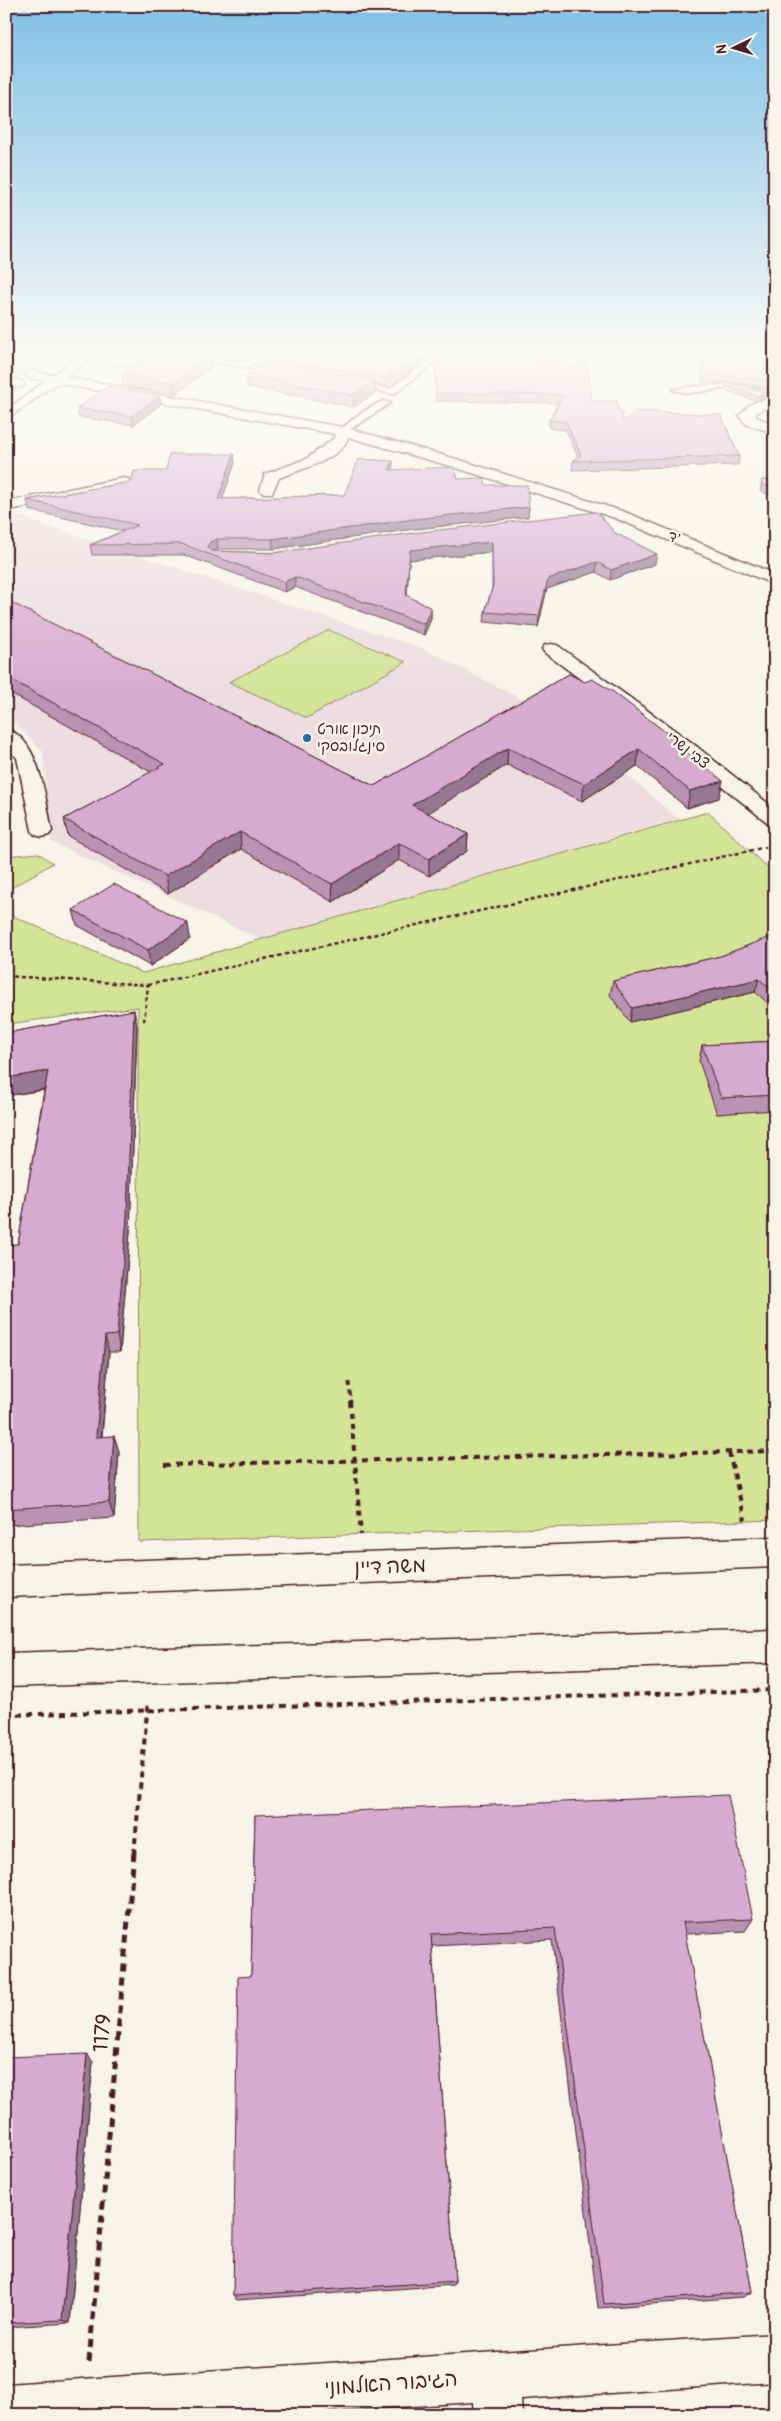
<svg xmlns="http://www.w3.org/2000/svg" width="781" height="2421" viewBox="0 0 781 2421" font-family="Pangolin,'Playpen Sans Hebrew',sans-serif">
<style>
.built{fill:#eddde1}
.green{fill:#d4e497;stroke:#8f8261}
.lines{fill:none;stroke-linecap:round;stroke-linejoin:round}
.lane-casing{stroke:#4a1f2b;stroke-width:4}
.street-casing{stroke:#4a1f2b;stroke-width:3}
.secondary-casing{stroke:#4a1f2b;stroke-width:3}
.path-far4{stroke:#4a1f2b;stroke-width:2;stroke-dasharray:2.5 2;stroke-linecap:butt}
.path-far3{stroke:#4a1f2b;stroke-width:2.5;stroke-dasharray:4 3;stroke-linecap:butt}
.path-far2{stroke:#4a1f2b;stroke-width:3;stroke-dasharray:5 4;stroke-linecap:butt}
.path-far1{stroke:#4a1f2b;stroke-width:4;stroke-dasharray:6 5;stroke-linecap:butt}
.path{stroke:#4a1f2b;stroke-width:5;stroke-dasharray:8 6;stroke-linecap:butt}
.lane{fill:#f7f3e8;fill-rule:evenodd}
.street{fill:#f7f3e8;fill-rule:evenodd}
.secondary{fill:#f7f3e8;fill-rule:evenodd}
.wall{fill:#b993b3;stroke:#4a1f2b}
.shaded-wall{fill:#967892;stroke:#4a1f2b}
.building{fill:#d7abd0;stroke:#4a1f2b}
.poi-dot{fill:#1f6fb2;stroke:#f7f3e8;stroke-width:2}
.labels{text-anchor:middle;stroke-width:5;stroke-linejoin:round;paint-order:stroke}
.far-street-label{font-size:15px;fill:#4a1f2b;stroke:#f7f3e8}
.far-poi-label{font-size:15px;fill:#4a1f2b;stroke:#f7f3e8;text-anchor:start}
.near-street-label{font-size:21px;fill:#4a1f2b;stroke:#f7f3e8}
</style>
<rect width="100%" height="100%" fill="#f7f3e8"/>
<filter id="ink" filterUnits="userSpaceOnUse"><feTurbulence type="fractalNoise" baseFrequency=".02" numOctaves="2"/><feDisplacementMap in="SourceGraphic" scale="10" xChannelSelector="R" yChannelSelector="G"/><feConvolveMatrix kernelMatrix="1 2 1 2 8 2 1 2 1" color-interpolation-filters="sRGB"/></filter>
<g filter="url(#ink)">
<path class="built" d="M 6,512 L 424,649 L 569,724 L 678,819 L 264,941 L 51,842 L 43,752 L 6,714 Z"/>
<path class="green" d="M 6,361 L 37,366 L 6,387 Z
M 329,630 L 406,662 L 307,718 L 229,682 Z
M 708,812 L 775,875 L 775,1520 L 139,1542 L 138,1007 L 6,1024 L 6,913 L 143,973 Z
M 38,853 L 53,863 L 6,891 L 6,856 Z"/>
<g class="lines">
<defs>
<path id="lane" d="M 438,353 L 446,353 L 394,394 L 350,385 L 354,383 L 390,389 Z
M 207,357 L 278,369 L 282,371 L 278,373 L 210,361 L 207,361 Z
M 728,384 L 775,391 L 775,395 L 728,388 L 688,393 L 673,390 C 678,387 718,385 728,384 Z
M 383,401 L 390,403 L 345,433 L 338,431 L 364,411 Z"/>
<path id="street" d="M 252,353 L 268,353 L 246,367 L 238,367 L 236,364 Z
M 32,371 L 347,428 L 460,460 L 625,512 L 775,574 L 775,585 L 615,518 L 450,466 L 348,437 C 343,460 297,470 279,478 L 272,493 L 262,493 L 260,490 L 265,474 L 306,459 L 333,439 L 335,434 L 28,378 L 26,375 L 28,372 Z
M 18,380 L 23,381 L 24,384 L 23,387 L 6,389 L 6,381 Z
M 775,395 L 775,404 L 759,411 L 754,416 L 775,425 L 775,433 L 747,425 L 739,416 L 749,405 Z
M 123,478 L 128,479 L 130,482 L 128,485 L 6,511 L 6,502 Z
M 551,644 L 557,645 L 691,742 L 775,809 L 775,825 L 768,823 L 677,750 L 545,653 L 542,649 L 545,645 Z
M 6,729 C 40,738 46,802 52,831 L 49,835 L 42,837 L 35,835 L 32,831 L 17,758 L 6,747 Z
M 775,2334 L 775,2382 L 521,2399 L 522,2415 L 474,2415 L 473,2402 L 275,2415 L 6,2415 L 6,2384 Z"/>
<path id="secondary" d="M 83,353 L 98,353 L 6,420 L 6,410 Z
M 775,1537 L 775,1567 L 6,1597 L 6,1565 Z
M 775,1629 L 775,1663 L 6,1687 L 6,1653 Z"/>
</defs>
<use href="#lane" class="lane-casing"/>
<use href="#street" class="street-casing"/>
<use href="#secondary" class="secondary-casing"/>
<path class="path-far4" d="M 6,356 L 20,357
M 111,365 L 135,368"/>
<path class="path-far3" d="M 6,976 L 148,985 L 144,1021
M 148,985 L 775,845"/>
<path class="path-far2" d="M 349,1382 L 351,1402"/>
<path class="path-far1" d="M 350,1401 L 361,1535
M 729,1452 L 745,1520
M 164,1465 L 775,1451
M 6,1715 L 775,1690
M 134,1854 L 148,1701"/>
<path class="path" d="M 89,2362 L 134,1852"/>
<use href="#lane" class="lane"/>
<use href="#street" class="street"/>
<use href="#secondary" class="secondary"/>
</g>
<path class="wall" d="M 434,353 L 396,382 L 392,382 L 385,386 L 375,384 L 375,393 L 354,407 L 247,387 L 247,375 L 277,363 L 277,359 Z
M 577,353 L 620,353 L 620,355 L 585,354 L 592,401 L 618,411 L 622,422 L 739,456 L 738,465 L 572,470 L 573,461 L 578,457 L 566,430 L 549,428 L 549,420 L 558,403 L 436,401 L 436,355 L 578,366 L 585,354 Z
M 699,353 L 775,353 L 775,389 L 728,382 L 702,382 L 702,367 L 703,360 L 705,358 L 699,358 Z
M 210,356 L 211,368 L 174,395 L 123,386 L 122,374 Z
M 725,386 L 768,391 L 768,396 L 755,401 L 725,390 Z
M 775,399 L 775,408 L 773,407 Z
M 161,404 L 133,425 L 79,417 L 77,408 Z
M 234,454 L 235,463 L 222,499 L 344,495 L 393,470 L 458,479 L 486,485 L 529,507 L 528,517 L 414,529 L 273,549 L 218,549 L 213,551 L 273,553 L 615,533 L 655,564 L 610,580 L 596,572 L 547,589 L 538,627 L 484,622 L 485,612 L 492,588 L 492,552 L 409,560 L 407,596 L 431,608 L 431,619 L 424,635 L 295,587 L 285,592 L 184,555 L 92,555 L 90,545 L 123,531 L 29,510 L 27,500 L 131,482 L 166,471 Z
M 762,480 L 775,481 L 775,497 L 760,491 Z
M 6,600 L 374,786 L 569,674 L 676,740 L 676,743 L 719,798 L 687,808 L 637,766 L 582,801 L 507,765 L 427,813 L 468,834 L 467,851 L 429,876 L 399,860 L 333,902 L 241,849 L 168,894 L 68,836 L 64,819 L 151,772 L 6,691 Z
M 73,910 L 190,939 L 150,966 L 77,925 Z
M 775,935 L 775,1009 L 755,992 L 630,1022 L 610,995 L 613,981 L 721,956 Z
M 134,1010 L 137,1027 L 130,1232 L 120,1352 L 109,1352 L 102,1437 L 114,1436 L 119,1452 L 114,1518 L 6,1525 L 6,1245 L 18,1244 L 44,1090 L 6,1096 L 6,1033 Z
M 775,1041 L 775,1110 L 717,1114 L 699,1061 L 702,1045 Z
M 255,1815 L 753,1919 L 745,1931 L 685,1934 L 752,2292 L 743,2297 L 598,2308 L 552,1940 L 432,1946 L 455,2281 L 453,2285 L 237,2300 L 233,2296 L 251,1976 Z
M 6,2057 L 93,2062 L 70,2323 L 6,2327 Z"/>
<path class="shaded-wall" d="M 424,353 L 434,353 L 396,382 L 396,374 Z
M 210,356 L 211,368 L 174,395 L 173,383 Z
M 392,374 L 392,382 L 385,386 L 385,378 Z
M 375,381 L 375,393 L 354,407 L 353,395 Z
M 768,391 L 768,396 L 755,401 L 756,396 Z
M 160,396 L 161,404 L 133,425 L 132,416 Z
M 234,454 L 235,463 L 219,509 L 218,499 Z
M 393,461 L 393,471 L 389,470 Z
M 529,507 L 528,517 L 414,529 L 273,549 L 272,539 L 414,519 Z
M 217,539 L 218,549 L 210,552 L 207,547 L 210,542 Z
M 492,542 L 492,552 L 409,560 L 406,606 L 410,550 Z
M 657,554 L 655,564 L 610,580 L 611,570 Z
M 597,562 L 596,572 L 547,589 L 538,627 L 539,616 L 548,579 Z
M 295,577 L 295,587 L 285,592 L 284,582 Z
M 431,608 L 431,619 L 424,635 L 424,624 Z
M 508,748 L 507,765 L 412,823 L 412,805 Z
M 639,749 L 637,766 L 582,801 L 584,784 Z
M 723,781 L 719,798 L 687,808 L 690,791 Z
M 240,832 L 241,849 L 168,894 L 165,876 Z
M 468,834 L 467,851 L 429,876 L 429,859 Z
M 399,843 L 399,860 L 333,902 L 332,884 Z
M 188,923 L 190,939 L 150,966 L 148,950 Z
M 759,979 L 755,992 L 630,1022 L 632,1008 Z
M 134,1010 L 137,1027 L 130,1232 L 120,1352 L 117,1335 Z
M 48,1071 L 52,1088 L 6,1096 L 6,1078 Z
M 105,1336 L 109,1352 L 100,1453 L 96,1437 Z
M 114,1436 L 119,1452 L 114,1518 L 109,1502 Z
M 87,2054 L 93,2062 L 70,2323 L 62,2320 Z"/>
<path class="building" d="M 152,353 L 196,353 L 210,356 L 173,383 L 122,374 Z
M 286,353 L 424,353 L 396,374 L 392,374 L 385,378 L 277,359 Z
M 438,353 L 489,353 L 578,366 L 585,353 L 592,401 L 617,401 L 618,411 L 622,411 L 622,422 L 636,411 L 721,415 L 739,456 L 573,461 L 581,455 L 566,422 L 549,420 L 563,395 L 436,393 L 436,355 Z
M 711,353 L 775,353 L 775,382 L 729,375 L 703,375 L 703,360 Z
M 268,361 L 375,381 L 353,395 L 247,375 Z
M 109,386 L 160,396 L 132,416 L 77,408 Z
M 725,386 L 768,391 L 756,396 Z
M 170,454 L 234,454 L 218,499 L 344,495 L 359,459 L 393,461 L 389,470 L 454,467 L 458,479 L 484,478 L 486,485 L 527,485 L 529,507 L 414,519 L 272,539 L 217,539 L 210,542 L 207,547 L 211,551 L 273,553 L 414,533 L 597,512 L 615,533 L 657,554 L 611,570 L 597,562 L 548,579 L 539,616 L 485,612 L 493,586 L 492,542 L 410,550 L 406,595 L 431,608 L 424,624 L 295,577 L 284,582 L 182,544 L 90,545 L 138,525 L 27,500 L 131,482 L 134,471 L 166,471 Z
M 762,480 L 775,481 L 775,489 L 761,484 Z
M 6,600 L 374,786 L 569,674 L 585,682 L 592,679 L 612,691 L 676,740 L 673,741 L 723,781 L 690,791 L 639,749 L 584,784 L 508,748 L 412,805 L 468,834 L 429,859 L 399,843 L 332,884 L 240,832 L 165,876 L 64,819 L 165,764 L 6,677 Z
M 114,884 L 188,923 L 148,950 L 73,910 Z
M 775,935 L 775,992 L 759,979 L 632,1008 L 613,981 L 721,956 Z
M 134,1010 L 127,1216 L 117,1335 L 105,1336 L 96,1437 L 114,1436 L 109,1502 L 6,1509 L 6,1245 L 18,1244 L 48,1071 L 6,1078 L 6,1033 Z
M 775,1041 L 775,1095 L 721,1098 L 702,1045 Z
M 728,1795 L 753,1919 L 683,1922 L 752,2292 L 604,2304 L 555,1928 L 431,1934 L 455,2281 L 233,2296 L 238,1977 L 251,1976 L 255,1815 Z
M 87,2054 L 62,2320 L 6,2323 L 6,2057 Z"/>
</g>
<linearGradient id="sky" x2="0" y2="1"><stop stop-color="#80c1e6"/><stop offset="0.51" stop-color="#fbfaf5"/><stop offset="1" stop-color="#fbfaf5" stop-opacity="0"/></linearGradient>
<rect width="781" height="692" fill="url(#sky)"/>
<circle class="poi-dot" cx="307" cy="738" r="5"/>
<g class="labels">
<g class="far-street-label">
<text transform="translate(674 537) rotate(23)" y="5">ד'</text>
<text transform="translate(688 750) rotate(38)" y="5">צבי נשרי</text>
</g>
<g class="far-poi-label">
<text x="317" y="734">תיכון אורט<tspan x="317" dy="17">סינגלובסקי</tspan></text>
</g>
<g class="near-street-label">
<text transform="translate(390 1566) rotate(-2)" y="7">משה דיין</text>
<text transform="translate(102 2033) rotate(-85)" y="7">1179</text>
<text transform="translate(391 2383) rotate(-4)" y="7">הגיבור האלמוני</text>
</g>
</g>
<rect width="781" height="2421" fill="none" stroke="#f7f3e8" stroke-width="25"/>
<rect x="12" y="12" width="756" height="2396" fill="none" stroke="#4a1f2b" stroke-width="2" filter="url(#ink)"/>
<g transform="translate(734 48) rotate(265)" stroke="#f7f3e8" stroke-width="4" paint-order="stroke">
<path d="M0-4L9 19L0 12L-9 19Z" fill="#4a1f2b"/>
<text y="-8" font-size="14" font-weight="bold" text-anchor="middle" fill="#4a1f2b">N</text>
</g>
</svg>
